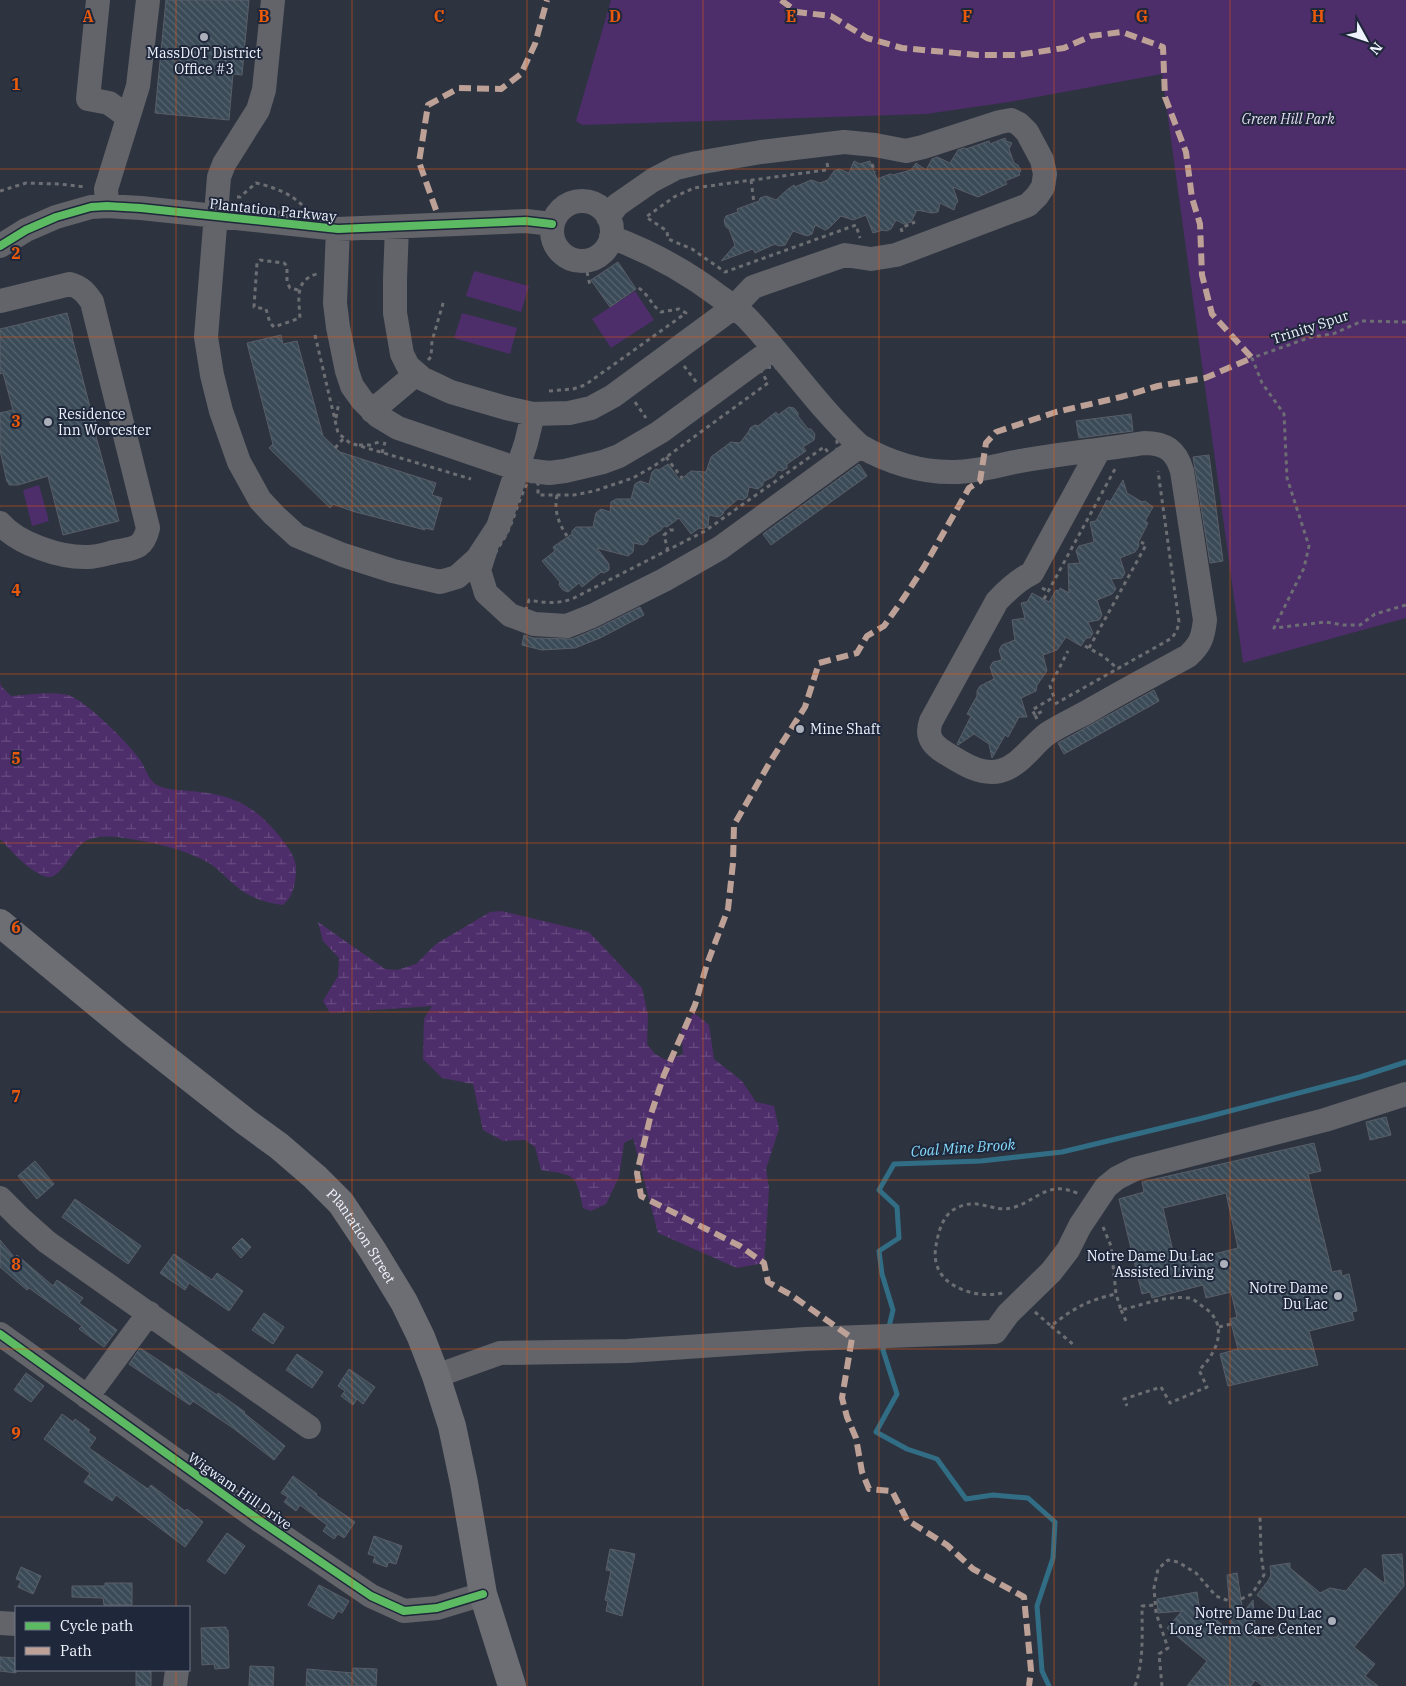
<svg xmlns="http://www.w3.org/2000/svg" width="1406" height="1686" viewBox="0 0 1406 1686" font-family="'IBM Plex Serif',serif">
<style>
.wetland{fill:url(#wetland-marsh)}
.park{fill:#4d2d6a}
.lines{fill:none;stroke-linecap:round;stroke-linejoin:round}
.stream{stroke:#316e86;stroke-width:5}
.building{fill:url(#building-back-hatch);stroke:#595e68;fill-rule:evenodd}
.path{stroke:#6c6e73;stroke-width:3;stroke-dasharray:4 4;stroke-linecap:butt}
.minor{stroke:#63646a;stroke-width:24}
.major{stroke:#6d6e74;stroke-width:28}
.quiet{stroke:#bda197;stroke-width:6;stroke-dasharray:12 6;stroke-linecap:butt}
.cycleway-casing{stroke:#1f273a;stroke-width:11}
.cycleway{stroke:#5cba63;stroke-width:8}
.grid{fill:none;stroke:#e8590c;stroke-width:1;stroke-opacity:0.55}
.poi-dot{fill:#abb0ba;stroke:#1f273a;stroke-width:2}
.labels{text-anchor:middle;stroke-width:4;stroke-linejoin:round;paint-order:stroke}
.poi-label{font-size:14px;fill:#eef3fd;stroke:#1f273a;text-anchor:end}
.park-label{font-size:14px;font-style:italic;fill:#e6dbf1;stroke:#1f273a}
.street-label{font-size:14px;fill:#eef3fd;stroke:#1f273a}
.water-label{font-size:15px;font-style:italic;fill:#86dbfd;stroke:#1f273a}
.grid-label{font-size:16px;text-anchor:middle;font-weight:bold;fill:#e8590c;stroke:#1f273a;stroke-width:4;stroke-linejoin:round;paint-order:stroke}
</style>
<defs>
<pattern id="wetland-marsh" width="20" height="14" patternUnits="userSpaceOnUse" patternTransform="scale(1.25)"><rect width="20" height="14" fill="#4d2d6a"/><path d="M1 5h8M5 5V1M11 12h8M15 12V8" fill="none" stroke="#674c80"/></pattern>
<pattern id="building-back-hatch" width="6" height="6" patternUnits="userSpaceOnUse" patternTransform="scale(1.25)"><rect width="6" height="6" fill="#3a4a57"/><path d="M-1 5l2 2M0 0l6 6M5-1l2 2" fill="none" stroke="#576570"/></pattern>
</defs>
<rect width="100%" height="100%" fill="#2e343f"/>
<path class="wetland" d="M 0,681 L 1,686 L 11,696 C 29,695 50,691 68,695 C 85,700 127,742 138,757 C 145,766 148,780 157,785 C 167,790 179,790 190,791 C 228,794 250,802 276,832 C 284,842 295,854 296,867 C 296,881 294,896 283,905 C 269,903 253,899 241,890 C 230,882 220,870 209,863 C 183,848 148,841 118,837 C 107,836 94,836 84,842 C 73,849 60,880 47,877 C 29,872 13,852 0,839 Z
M 502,911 L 589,932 L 642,988 L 648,1015 L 647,1044 L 655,1054 L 666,1060 L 683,1054 L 681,1029 L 694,1013 L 709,1025 L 714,1059 L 742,1081 L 756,1102 L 774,1106 L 779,1129 L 766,1169 L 769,1189 L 764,1263 L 737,1268 L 658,1233 L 633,1138 L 624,1143 L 619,1177 L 606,1204 L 591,1211 L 583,1208 C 576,1174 576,1175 541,1170 L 535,1147 L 525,1140 L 503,1141 L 483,1130 L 473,1084 L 442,1078 L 423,1059 L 424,1019 L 432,1006 L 330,1013 L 323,1001 L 338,976 L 339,958 L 323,941 L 318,922 L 385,969 L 397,970 L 416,964 L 436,944 L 490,912 Z"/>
<path class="park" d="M 611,0 L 1406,0 L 1406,618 L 1243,663 L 1162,74 L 1009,102 L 926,114 L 582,125 L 576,121 Z
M 474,271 L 529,286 L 521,312 L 466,296 Z
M 635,291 L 654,320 L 611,348 L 592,319 Z
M 462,313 L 517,328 L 510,354 L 454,338 Z
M 39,485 L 49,521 L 32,526 L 23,490 Z"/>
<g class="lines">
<path class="stream" d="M 888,1331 L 893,1310 L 882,1274 L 879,1251 L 899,1238 L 897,1207 L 879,1190 L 894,1164 L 981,1161 L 1062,1152 L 1203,1118 L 1360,1077 L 1406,1062
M 884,1344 L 883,1350 L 897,1394 L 876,1432 L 907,1449 L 937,1459 L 966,1499 L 993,1495 L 1028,1498 L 1055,1522 L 1053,1558 L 1037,1606 L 1042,1671 L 1049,1686"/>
</g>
<path class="building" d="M 166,0 L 249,0 L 242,75 L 233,74 L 229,120 L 155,113 Z
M 1005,138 L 1006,141 L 1012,143 L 1009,149 L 1014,163 L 1018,165 L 1021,171 L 1019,173 L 1020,175 L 1005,181 L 1007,184 L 978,197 L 953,187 L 958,202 L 956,203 L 954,210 L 940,203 L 938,212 L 932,213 L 917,210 L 911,222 L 904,224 L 896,220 L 891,229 L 886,231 L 883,230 L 873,233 L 866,215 L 853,220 L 841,216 L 829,228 L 825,230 L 815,225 L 812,234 L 807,236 L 793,231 L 785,245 L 779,246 L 775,244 L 755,253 L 753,249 L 721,261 L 735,245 L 729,229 L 726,227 L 724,221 L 726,216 L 738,212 L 737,209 L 759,201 L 760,198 L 766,196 L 776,200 L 788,189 L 794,185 L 795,187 L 811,180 L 820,183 L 828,180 L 834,171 L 839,169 L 849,173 L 854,161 L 860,164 L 870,161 L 877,179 L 890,174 L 893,175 L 911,170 L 916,163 L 926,170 L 932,159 L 937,157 L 950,163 L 958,150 L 964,148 L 966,149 L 989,141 L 990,144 Z
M 618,262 L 636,289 L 610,307 L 591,280 Z
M 67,313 L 73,336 L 72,337 L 92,415 L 94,414 L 97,429 L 94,429 L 119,521 L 63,535 L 48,476 L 18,485 L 9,485 L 8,482 L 7,482 L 0,450 L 0,413 L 13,410 L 3,373 L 0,374 L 0,329 Z
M 281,335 L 283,344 L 297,341 L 323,436 L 340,452 L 436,483 L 432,495 L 442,498 L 433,530 L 425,528 L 425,530 L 352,511 L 333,504 L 330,508 L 269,448 L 273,444 L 247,343 Z
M 789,407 L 794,408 L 798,413 L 798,416 L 808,429 L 811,429 L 815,434 L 814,440 L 803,447 L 806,451 L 787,464 L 787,468 L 782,471 L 778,470 L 774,476 L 763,482 L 763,485 L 758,489 L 749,487 L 747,497 L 743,500 L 738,499 L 724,511 L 723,514 L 719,517 L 709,515 L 708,526 L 703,529 L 699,528 L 691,534 L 679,518 L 667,527 L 664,526 L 661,530 L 648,538 L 648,541 L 643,545 L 634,543 L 633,552 L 628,556 L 597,548 L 609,564 L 609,570 L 604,573 L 601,572 L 582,587 L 579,583 L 568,592 L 563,590 L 559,585 L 560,582 L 542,561 L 555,551 L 553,547 L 572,534 L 572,531 L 576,527 L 593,527 L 596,513 L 601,509 L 610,512 L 611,502 L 616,499 L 631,499 L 635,484 L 640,481 L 649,484 L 652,472 L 656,469 L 659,470 L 668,464 L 680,480 L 691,471 L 706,472 L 711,457 L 731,442 L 740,443 L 749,431 L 750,428 L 755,425 L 758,426 L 776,412 L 778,415 Z
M 1131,414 L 1133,431 L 1079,438 L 1076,421 Z
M 1209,455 L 1223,561 L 1210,563 L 1193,457 Z
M 859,464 L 867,476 L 771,545 L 763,534 Z
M 1123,480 L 1127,493 L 1142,502 L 1145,501 L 1153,507 L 1145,521 L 1148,523 L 1138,543 L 1139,546 L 1135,552 L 1120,558 L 1125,573 L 1122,578 L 1111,579 L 1116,589 L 1112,594 L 1097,600 L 1102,615 L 1099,620 L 1088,622 L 1093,633 L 1090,638 L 1086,638 L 1081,646 L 1066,637 L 1057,650 L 1043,655 L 1047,671 L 1037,685 L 1036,691 L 1021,698 L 1027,717 L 1019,717 L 1008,737 L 1005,735 L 992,758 L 989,744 L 974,734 L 958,745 L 957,744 L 971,716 L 967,714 L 977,696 L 977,691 L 980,686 L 994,679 L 990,667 L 993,662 L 1002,660 L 999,650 L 1002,645 L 1015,640 L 1012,620 L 1025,618 L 1021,603 L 1027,602 L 1032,593 L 1049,602 L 1056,590 L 1059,591 L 1060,588 L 1069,593 L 1068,564 L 1080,563 L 1076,551 L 1079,546 L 1094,542 L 1090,522 L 1096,521 L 1107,500 L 1110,502 Z
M 640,607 L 644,615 L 600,638 L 575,648 L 542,650 L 522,645 L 524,635 L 533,638 L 572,639 L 598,628 Z
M 1154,690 L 1159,701 L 1064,754 L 1058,743 Z
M 1386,1117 L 1391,1135 L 1370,1140 L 1366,1122 Z
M 1314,1143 L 1321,1171 L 1308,1174 L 1332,1272 L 1341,1270 L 1342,1276 L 1349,1274 L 1357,1311 L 1352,1312 L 1354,1320 L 1309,1331 L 1318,1365 L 1228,1386 L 1220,1354 L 1238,1349 L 1230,1319 L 1237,1317 L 1231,1292 L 1206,1298 L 1203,1285 L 1152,1298 L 1150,1292 L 1142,1294 L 1119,1199 L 1144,1192 L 1142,1182 ZM 1226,1193 L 1238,1248 L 1210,1255 L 1209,1252 L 1175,1260 L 1163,1208 Z
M 35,1161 L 54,1184 L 37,1199 L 18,1176 Z
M 75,1199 L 141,1246 L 128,1264 L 62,1217 Z
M 242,1238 L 251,1247 L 241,1258 L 232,1248 Z
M 0,1240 L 15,1258 L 17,1255 L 53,1286 L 57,1280 L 83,1298 L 79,1303 L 117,1330 L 104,1347 L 79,1329 L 82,1326 L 29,1288 L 27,1290 L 0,1267 Z
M 174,1254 L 212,1280 L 217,1273 L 243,1291 L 229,1311 L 189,1283 L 185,1290 L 160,1273 Z
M 264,1313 L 284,1327 L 273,1344 L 252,1330 Z
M 140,1348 L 175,1371 L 176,1368 L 217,1395 L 218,1393 L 245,1412 L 244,1413 L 285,1446 L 274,1460 L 233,1428 L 193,1401 L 190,1405 L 154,1381 L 129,1364 Z
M 297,1354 L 323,1372 L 312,1388 L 286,1370 Z
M 349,1369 L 375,1387 L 363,1404 L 357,1399 L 353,1405 L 341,1396 L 345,1391 L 338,1386 Z
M 26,1373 L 44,1386 L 31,1402 L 14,1390 Z
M 62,1414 L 73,1422 L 75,1419 L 90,1430 L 88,1432 L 96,1438 L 89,1448 L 148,1489 L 151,1485 L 185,1511 L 187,1509 L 203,1522 L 185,1547 L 116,1495 L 112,1501 L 84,1482 L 90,1473 L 44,1439 Z
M 293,1476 L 317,1494 L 316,1495 L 355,1522 L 344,1538 L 338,1534 L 334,1539 L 323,1531 L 327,1525 L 300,1505 L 296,1511 L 284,1502 L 288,1497 L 281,1493 Z
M 227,1533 L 245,1546 L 225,1574 L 207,1561 Z
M 374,1536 L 402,1546 L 396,1564 L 388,1562 L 387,1567 L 373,1562 L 375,1556 L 368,1554 Z
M 610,1549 L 635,1554 L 622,1616 L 606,1611 L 608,1601 L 605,1600 L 611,1571 L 606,1570 Z
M 1402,1554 L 1404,1586 L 1354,1647 L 1375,1664 L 1365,1676 L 1378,1686 L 1263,1686 L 1255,1680 L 1251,1686 L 1187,1686 L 1207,1661 L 1167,1628 L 1182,1611 L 1158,1613 L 1157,1599 L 1197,1592 L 1199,1605 L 1232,1633 L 1227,1575 L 1237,1573 L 1243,1613 L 1253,1600 L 1256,1638 L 1277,1637 L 1288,1620 L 1257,1595 L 1268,1581 L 1271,1575 L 1270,1566 L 1290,1563 L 1290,1568 L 1320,1593 L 1330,1588 L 1346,1591 L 1365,1568 L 1385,1584 L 1382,1555 Z
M 21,1567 L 41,1576 L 33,1594 L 18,1587 L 21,1581 L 16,1579 Z
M 105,1583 L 132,1583 L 132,1605 L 104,1605 L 103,1598 L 72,1597 L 72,1586 L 105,1586 Z
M 319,1585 L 349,1601 L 342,1613 L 338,1611 L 333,1619 L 308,1605 Z
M 226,1627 L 226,1630 L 228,1630 L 229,1668 L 215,1669 L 214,1664 L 202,1665 L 201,1628 Z
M 0,1657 L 16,1658 L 16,1673 L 0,1671 Z
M 250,1666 L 274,1667 L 273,1686 L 249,1686 Z
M 353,1668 L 377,1669 L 376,1686 L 306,1686 L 307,1669 L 353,1673 Z
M 136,1670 L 151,1670 L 151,1686 L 136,1686 Z"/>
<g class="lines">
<path class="path" d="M 827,163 L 828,168 L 826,170 L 694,188 L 674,197 L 646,217 L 667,231 L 668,239 L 692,249 L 725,272 L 856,225 L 860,238
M 872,164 L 875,172
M 751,180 L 754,203
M 0,191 L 26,183 L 59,184 L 86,187
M 237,197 L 240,197 L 256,183 C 273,187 290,193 302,205
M 902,232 L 901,228 L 915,222
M 587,272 L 590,285
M 298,290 L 290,288 L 287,282 L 287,266 L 284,263 L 260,260 L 257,263 L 254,307 L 266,309 L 270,323 L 274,327 L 300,318 C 299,300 294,280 317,274
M 1406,322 L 1362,321 L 1333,334 L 1311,337 L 1252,358 L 1262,383 L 1284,414 L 1287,478 L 1309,546 L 1304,568 L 1274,628 L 1326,622 L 1343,625 L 1360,625 L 1375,614 L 1406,605
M 315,335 L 338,433 L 350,443 L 471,479
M 428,360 L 431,357 L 432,341 L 444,300
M 684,366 L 697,383
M 767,367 L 777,368 L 837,438 L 837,450 L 831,456 L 824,447 L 705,531 L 572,599 C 557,604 544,603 529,600 L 526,609 L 523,611 C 505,608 487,583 490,565 C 492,556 504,540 508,531 C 515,516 519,499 527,484 L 535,480 L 538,483 L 538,495 L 574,495 L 594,491 L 633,478 L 654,466 L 768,383 L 761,371 Z
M 549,391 L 573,389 L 585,385 L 686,313 L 679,309 L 661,312 C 651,305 648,293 637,287
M 635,402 L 646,418
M 336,418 L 339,402
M 359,445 L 370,445 L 382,441
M 335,448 L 344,438
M 382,453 L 385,442
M 666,457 L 682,478
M 557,495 C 554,511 558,522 567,536
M 668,551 L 664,535 L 670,530 L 675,530
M 1042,588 L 1048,591
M 1044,599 L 1115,469 L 1112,468
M 1085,646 L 1103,656 L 1118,669
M 1089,648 L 1146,545 L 1141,542
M 1055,704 L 1172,638 L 1177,630 L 1179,622 L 1158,471
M 1035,715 L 1032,710 L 1054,697 L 1050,686 L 1068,651
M 1037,719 L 1035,715 L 1043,711
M 1103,1227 L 1111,1246 L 1116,1294 L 1121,1310 C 1142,1305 1167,1295 1189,1298 C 1194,1299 1198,1303 1202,1306 C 1230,1323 1218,1352 1199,1370 L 1207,1387 L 1170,1403 L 1161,1387 L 1124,1399 L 1127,1406
M 1002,1293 C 978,1299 941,1288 936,1262 C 934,1253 936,1245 938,1236 C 940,1227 945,1215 953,1210 C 979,1194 992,1215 1015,1207 C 1040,1198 1049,1180 1079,1194
M 1121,1310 L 1126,1321
M 1035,1312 L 1051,1326 C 1074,1308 1088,1300 1116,1294
M 1051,1326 L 1074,1345
M 1219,1327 L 1231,1324
M 1241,1599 L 1252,1594 L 1264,1575 L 1261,1554 L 1260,1517
M 1135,1686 C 1144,1661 1142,1633 1142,1606 L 1155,1605
M 1162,1686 L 1159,1654 L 1168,1648 L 1156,1613 L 1154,1588 L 1158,1569 L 1168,1560 L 1178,1562 L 1196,1573 L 1216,1596 L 1229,1601"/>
<path class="minor" d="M 98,0 L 88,99 L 109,103 L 128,117
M 273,0 L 264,90 L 258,110 L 224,164 L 219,177 L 206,337 L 212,375 L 221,411 L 239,462 L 260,500 L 274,515 L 297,536 L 343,555 L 393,571 L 440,582 L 457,577 L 477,559 L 498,527 L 526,443 L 533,414
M552 231a30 30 0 1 1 60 0a30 30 0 1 1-60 0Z
M 107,206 L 106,189 L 138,86 L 148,0
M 397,227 L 395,279 L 395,313 L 402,354 L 408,366 L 423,379 L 436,385 L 451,392 L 506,408 L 533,414 L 569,413 L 591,408 L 613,396 L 734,307 L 753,287 L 845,255 L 871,259 L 896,255 L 1028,205 L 1037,196 L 1043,187 L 1045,174 L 1042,160 L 1027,132 L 1019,124 L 1011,120 L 1000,122 L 923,147 L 906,151 L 875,145 L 844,142 L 761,152 L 697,163 L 676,168 L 653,180 L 617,205 L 608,217
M 338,229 L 335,303 L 338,327 L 347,371 L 352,386 L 362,400 L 378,416 L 398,428 L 518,469 L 549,473 L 565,471 L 603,462 L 619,456 L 660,432 L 773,349
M 0,246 L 26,230 L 56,217 L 91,207 L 107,206 L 141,208 L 338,229 L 526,221 L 552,224
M 0,301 L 70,284 C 81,287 86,293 92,302 L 148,528 C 143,550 133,548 114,552 C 106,554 97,557 88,557 C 61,558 18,544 0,523
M 372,411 L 416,374
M 860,446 C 888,462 922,473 955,472 C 975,472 995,466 1015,462 C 1058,454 1101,450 1144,443 C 1165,443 1176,450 1182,471 L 1205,620 C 1203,637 1201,644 1188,656 C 1157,673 1125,690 1094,708 C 1079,717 1062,724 1047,734 C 1031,746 1020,766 1000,771 C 980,776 960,762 944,752 C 931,744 926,735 931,721 L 997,601 C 1008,589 1018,580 1032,573 L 1099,450
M 486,548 L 479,570 L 486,593 L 510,615 L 534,624 L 567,626 L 592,616 L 664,580 L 720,548 L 860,446 C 818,407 786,359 747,318 C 739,310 729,303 720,297 C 686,271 651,252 611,237
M 0,1198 L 20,1218 L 47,1242 L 309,1427
M 0,1334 L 259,1520 L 371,1596 L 404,1611 L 437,1608 L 483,1594
M 436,1376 L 500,1353 L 628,1351 L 806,1339 L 995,1332 L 1008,1314 L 1051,1272 L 1068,1250 L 1080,1226 L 1106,1187 L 1117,1178 L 1135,1169 L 1325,1120 L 1406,1094
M 87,1397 L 149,1313
M 0,1623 L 16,1624
M 175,1686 L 177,1670"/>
<path class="major" id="s1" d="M 0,923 L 133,1033 L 246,1122 L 279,1146 L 315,1177 L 341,1203 L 373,1251 L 404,1302 L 421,1337 L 436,1376 L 452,1426 L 464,1483 L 483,1594 L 512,1686"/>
<path class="quiet" d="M 781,0 L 797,12 L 831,16 L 867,38 L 902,48 L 977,55 L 1018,55 L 1064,48 L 1091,36 L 1122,32 L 1163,47 L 1165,97 L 1186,152 L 1192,198 L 1200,224 L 1202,275 L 1212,314 L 1252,358 L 1205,378 L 1158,386 L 1121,397 L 1056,412 L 996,432 L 986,443 L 980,481 L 969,488 L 924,567 L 901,602 L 884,626 L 867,636 L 857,653 L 819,663 L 805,707 L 770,762 L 734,825 L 733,863 L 728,909 L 707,964 L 695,1005 L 664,1075 L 651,1114 L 637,1173 L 641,1196 L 740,1246 L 764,1263 L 768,1282 L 791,1295 L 852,1338 L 842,1398 L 847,1417 L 856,1438 L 862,1472 L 869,1489 L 892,1491 L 907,1520 L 947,1545 L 973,1569 L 1024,1597 L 1031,1670 L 1029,1686
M 436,210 L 419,162 L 428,105 L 459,88 L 501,89 L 521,74 L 535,44 L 547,0"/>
<defs>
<path id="cycleway" d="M 0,246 L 26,230 L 56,217 L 91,207 L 107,206 L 141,208 L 338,229 L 526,221 L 552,224
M 0,1334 L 259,1520 L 371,1596 L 404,1611 L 437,1608 L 483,1594"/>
</defs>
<use href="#cycleway" class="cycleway-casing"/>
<use href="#cycleway" class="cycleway"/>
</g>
<path class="grid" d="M 176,0 L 176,1607M 352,0 L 352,1686M 527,0 L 527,1686M 703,0 L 703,1686M 879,0 L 879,1686M 1054,0 L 1054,1686M 1230,0 L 1230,1686M 0,169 L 1406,169M 0,337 L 1406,337M 0,506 L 1406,506M 0,674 L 1406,674M 0,843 L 1406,843M 0,1012 L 1406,1012M 0,1180 L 1406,1180M 0,1349 L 1406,1349M 0,1517 L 1406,1517M 176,1670 L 176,1686"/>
<g class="poi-dot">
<circle cx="204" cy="37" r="5"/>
<circle cx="48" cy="422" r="5"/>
<circle cx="800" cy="729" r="5"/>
<circle cx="1224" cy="1264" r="5"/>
<circle cx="1338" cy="1296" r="5"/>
<circle cx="1332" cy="1621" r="5"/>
</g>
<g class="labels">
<g class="poi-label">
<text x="204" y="58" text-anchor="middle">MassDOT District<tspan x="204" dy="16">Office #3</tspan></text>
<text x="58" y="419" text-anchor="start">Residence<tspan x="58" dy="16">Inn Worcester</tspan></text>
<text x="810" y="734" text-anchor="start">Mine Shaft</text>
<text x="1214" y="1261">Notre Dame Du Lac<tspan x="1214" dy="16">Assisted Living</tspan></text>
<text x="1328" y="1293">Notre Dame<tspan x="1328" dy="16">Du Lac</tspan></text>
<text x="1322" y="1618">Notre Dame Du Lac<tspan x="1322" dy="16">Long Term Care Center</tspan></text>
</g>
<g class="park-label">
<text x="1288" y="124">Green Hill Park</text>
</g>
<g class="street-label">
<text transform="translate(273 210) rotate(6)" y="5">Plantation Parkway</text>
<text transform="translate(1310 327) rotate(-18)" y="5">Trinity Spur</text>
<text dy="5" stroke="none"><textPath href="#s1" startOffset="480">Plantation Street</textPath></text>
<text transform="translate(240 1491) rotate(35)" y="5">Wigwam Hill Drive</text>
</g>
<g class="water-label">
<text transform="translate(963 1148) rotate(-4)" y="5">Coal Mine Brook</text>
</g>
</g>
<g class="grid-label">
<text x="88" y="22">A</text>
<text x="264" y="22">B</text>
<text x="439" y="22">C</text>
<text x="615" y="22">D</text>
<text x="791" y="22">E</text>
<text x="967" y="22">F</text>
<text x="1142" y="22">G</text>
<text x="1318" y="22">H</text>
<text x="16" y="90">1</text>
<text x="16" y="259">2</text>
<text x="16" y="427">3</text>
<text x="16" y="596">4</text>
<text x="16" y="764">5</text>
<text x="16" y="933">6</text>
<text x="16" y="1102">7</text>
<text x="16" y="1270">8</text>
<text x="16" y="1439">9</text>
</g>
<rect x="15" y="1606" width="175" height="65" fill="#1f273a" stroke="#727988"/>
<rect x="25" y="1622" width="25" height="8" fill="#5cba63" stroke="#727988"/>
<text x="60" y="1631" font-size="15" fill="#eef3fd">Cycle path</text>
<rect x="25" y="1647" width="25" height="8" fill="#bda197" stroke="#727988"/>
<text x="60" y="1656" font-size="15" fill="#eef3fd">Path</text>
<g transform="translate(1366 40) rotate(130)" stroke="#1f273a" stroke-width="4" paint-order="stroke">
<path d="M0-4L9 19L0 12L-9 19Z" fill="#eef3fd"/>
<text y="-8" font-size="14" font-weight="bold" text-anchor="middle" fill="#eef3fd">N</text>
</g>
</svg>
